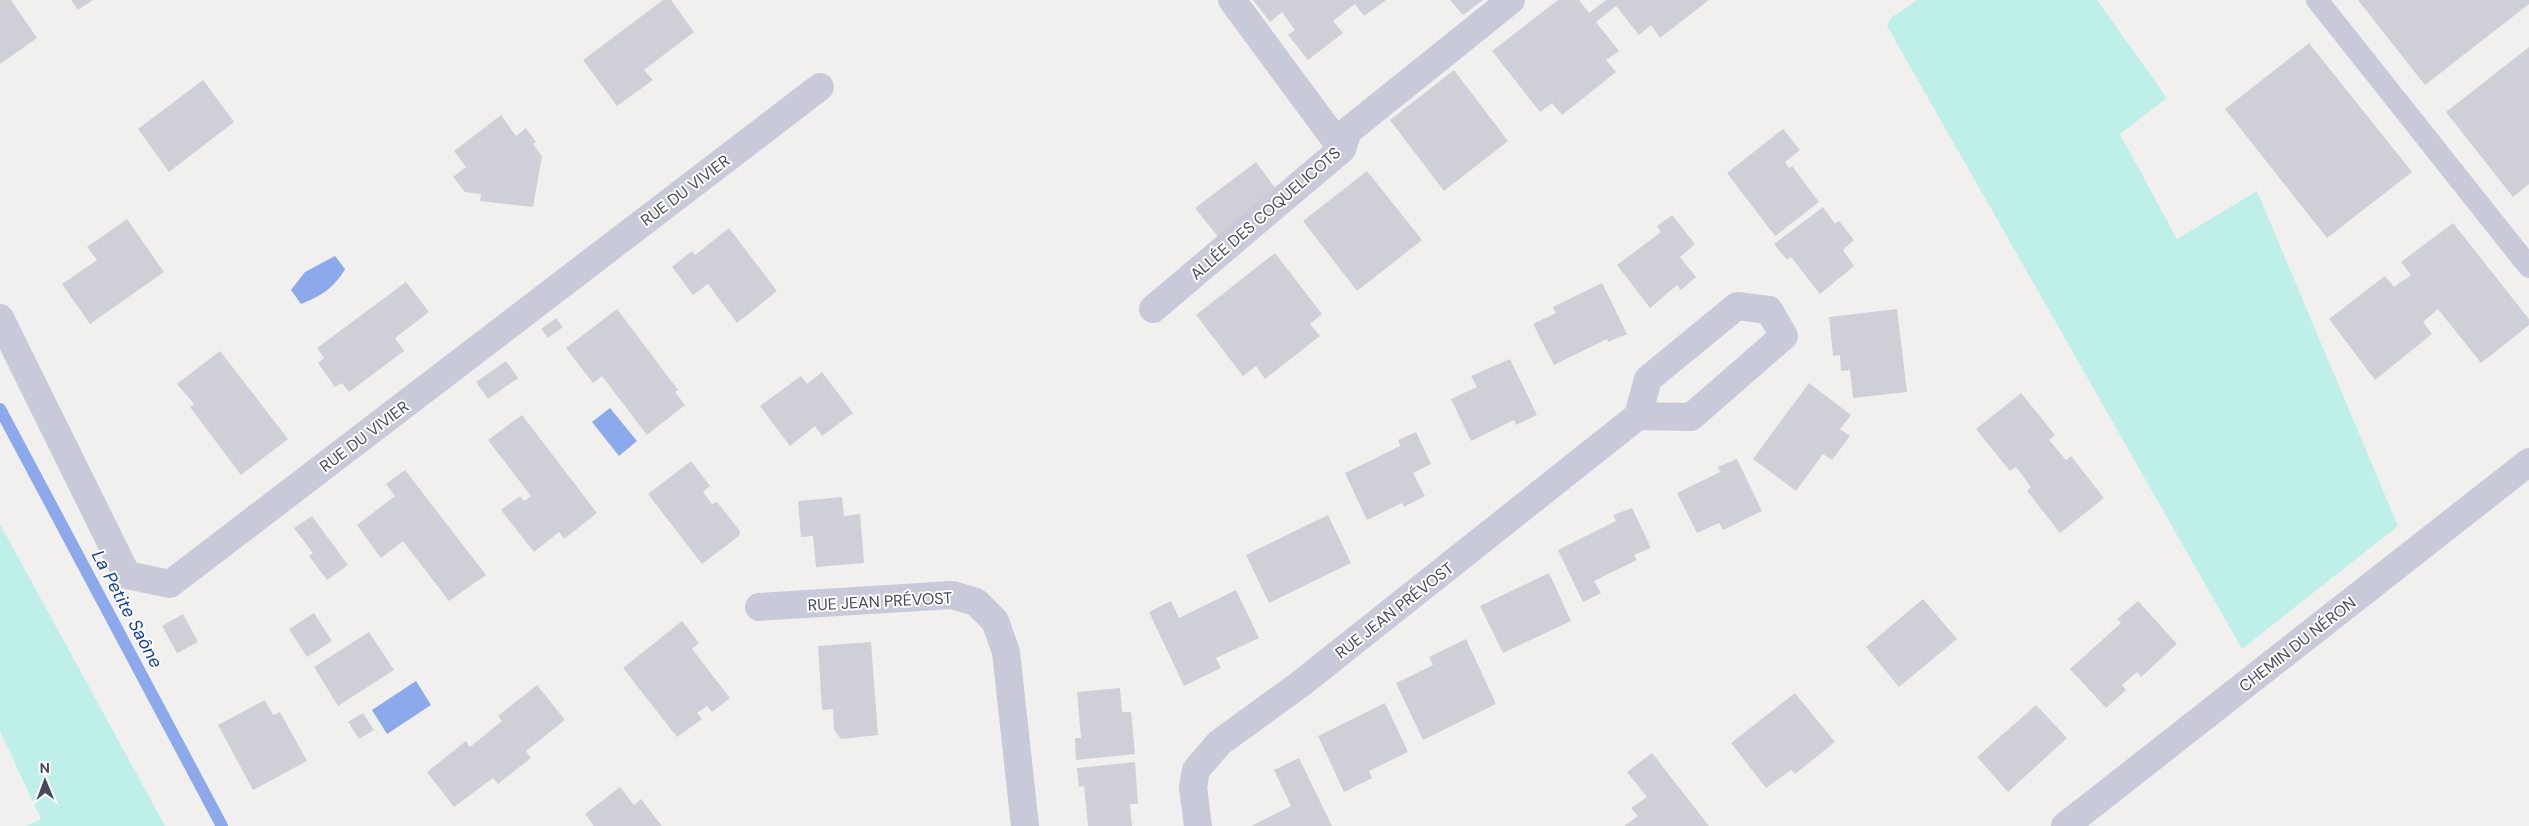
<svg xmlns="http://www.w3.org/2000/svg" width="2529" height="826" viewBox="0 0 2529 826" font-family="'DM Sans',sans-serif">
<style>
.green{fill:#beefe8}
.water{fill:#8ba9eb}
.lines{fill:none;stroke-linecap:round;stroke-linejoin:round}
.stream{stroke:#8ba9eb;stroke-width:12}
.building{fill:#cfcfd7}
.lane{stroke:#c9cad9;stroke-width:22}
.street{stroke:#c9cad9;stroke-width:28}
.labels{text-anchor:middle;stroke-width:4;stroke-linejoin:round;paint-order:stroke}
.street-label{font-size:16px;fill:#47485c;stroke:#fff}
.water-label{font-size:18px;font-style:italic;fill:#0e3ea9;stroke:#fff}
</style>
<rect width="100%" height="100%" fill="#f2f0ef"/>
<path class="green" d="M 1917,0 L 2097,0 L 2167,98 L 2120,134 L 2177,239 L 2257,191 L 2398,526 L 2242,649 L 1887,26 L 1892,17 Z
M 0,524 L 165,826 L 26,826 L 41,819 L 0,731 Z"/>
<path class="water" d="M 335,256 L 345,269 C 334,288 321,296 301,304 L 291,290 L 305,272 Z
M 610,408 L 637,441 L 619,456 L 592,422 Z
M 416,681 L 431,705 L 387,734 L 372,710 Z"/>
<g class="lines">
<path class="stream" d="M 0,409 L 222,826"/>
</g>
<path class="building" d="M 0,0 L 11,0 L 37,38 L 0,64 Z
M 71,0 L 93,0 L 78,10 Z
M 663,0 L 671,0 L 694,32 L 644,70 L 653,80 L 617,106 L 583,60 Z
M 1253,0 L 1386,0 L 1364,16 L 1355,4 L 1333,21 L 1343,33 L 1308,60 L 1288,35 L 1295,30 L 1282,12 L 1270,22 Z
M 1450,0 L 1483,0 L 1463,15 Z
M 1558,0 L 1579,0 L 1589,13 L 1606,0 L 1709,0 L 1660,38 L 1651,25 L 1639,35 L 1616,6 L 1596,22 L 1619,51 L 1606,60 L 1616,72 L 1562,115 L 1552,103 L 1540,112 L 1492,51 Z
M 2358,0 L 2529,0 L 2529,4 L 2425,85 Z
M 2309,43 L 2412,172 L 2327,238 L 2225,109 Z
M 2529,47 L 2529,184 L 2513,197 L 2446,112 Z
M 1454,70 L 1508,141 L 1444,191 L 1390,120 Z
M 203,80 L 234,122 L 169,172 L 138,129 Z
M 501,115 L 516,136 L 526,128 L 536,142 L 533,144 L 542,156 L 533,207 L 480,201 L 481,194 L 465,192 L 453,177 L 466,167 L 454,151 Z
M 1783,129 L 1800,150 L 1785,162 L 1789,168 L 1792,166 L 1819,202 L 1775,236 L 1727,173 Z
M 1256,162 L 1278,192 L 1219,238 L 1195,208 Z
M 1367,171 L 1422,240 L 1357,291 L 1303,221 Z
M 1823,207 L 1835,224 L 1839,221 L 1854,240 L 1843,250 L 1854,266 L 1820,294 L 1791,257 L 1787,260 L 1774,244 Z
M 1672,215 L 1695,244 L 1680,257 L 1696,277 L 1681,290 L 1677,285 L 1650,308 L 1617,265 L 1661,232 L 1657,226 Z
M 127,219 L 164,272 L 90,324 L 62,284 L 97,260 L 87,247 Z
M 2453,223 L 2529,319 L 2529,325 L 2481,363 L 2438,309 L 2423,322 L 2432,334 L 2375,380 L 2329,319 L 2385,276 L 2394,287 L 2411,275 L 2401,262 Z
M 729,228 L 777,291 L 737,323 L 708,284 L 693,295 L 672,267 L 692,251 L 695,255 Z
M 1275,253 L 1322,314 L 1310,324 L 1320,336 L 1265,379 L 1256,366 L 1243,376 L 1196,315 Z
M 406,282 L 429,312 L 395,338 L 404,351 L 349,392 L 342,383 L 335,387 L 318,363 L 324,358 L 317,348 Z
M 1602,283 L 1627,334 L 1608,342 L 1607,339 L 1554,365 L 1533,324 L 1556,313 L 1553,307 Z
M 617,309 L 678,390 L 675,392 L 685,405 L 647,435 L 602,376 L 593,383 L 566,348 Z
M 1897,309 L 1907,392 L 1853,398 L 1850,370 L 1841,371 L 1840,355 L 1833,356 L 1829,317 Z
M 556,318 L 563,327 L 548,338 L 541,329 Z
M 220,351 L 288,439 L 241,475 L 190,407 L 194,404 L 177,384 Z
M 1510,359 L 1537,415 L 1516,425 L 1514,420 L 1471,441 L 1451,399 L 1477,387 L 1471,376 Z
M 506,361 L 518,378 L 488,399 L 476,382 Z
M 822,372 L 853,413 L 822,436 L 815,426 L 790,446 L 760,406 L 801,376 L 807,384 Z
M 1809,383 L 1851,415 L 1840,429 L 1850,436 L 1832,460 L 1823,454 L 1796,491 L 1753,459 Z
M 2021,393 L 2055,435 L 2049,440 L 2066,460 L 2071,456 L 2104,498 L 2060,533 L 2027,491 L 2031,487 L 2016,467 L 2010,471 L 1976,429 Z
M 522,415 L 597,513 L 564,539 L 559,532 L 534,552 L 501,510 L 520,496 L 524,501 L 531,496 L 488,440 Z
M 1416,432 L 1431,464 L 1413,473 L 1425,496 L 1404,507 L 1402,503 L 1367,520 L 1345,473 L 1400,446 L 1398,440 Z
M 1737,459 L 1762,511 L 1723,530 L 1719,523 L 1697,533 L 1677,493 L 1720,472 L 1718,467 Z
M 691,461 L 710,486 L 703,492 L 712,504 L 717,502 L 740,531 L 739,536 L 702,564 L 648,494 Z
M 405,470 L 486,575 L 449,601 L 403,541 L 381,558 L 357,525 L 395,496 L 386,484 Z
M 842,497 L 844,516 L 860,514 L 864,563 L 816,567 L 813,536 L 801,537 L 798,501 Z
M 1632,508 L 1651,548 L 1634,555 L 1637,560 L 1594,581 L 1601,593 L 1583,602 L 1558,550 L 1616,521 L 1613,515 Z
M 1328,515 L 1351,563 L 1269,603 L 1246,555 Z
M 312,516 L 348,565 L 327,580 L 309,556 L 313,553 L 294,528 Z
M 1549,573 L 1571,621 L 1503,653 L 1480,606 Z
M 1236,590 L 1259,638 L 1216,658 L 1221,668 L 1184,686 L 1149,612 L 1171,601 L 1179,618 Z
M 1923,599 L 1957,639 L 1899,687 L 1866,647 Z
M 2138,601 L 2177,644 L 2141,677 L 2137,672 L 2122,685 L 2126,690 L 2106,708 L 2070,669 L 2121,623 L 2117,619 Z
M 314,613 L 332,641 L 307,657 L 289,629 Z
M 183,614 L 198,642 L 177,653 L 162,626 Z
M 682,621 L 699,643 L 692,649 L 730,698 L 712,712 L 707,706 L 697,713 L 702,719 L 677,737 L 623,668 Z
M 369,632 L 394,670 L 338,706 L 314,667 Z
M 1466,639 L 1496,704 L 1423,740 L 1396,683 L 1433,665 L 1429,657 Z
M 871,642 L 878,735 L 841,739 L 834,730 L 833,709 L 822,710 L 818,646 Z
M 537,685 L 565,720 L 526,751 L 531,758 L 498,784 L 493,778 L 454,807 L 427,772 L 466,741 L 470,747 L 502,721 L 498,716 Z
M 1120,688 L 1122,712 L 1131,712 L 1135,754 L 1076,760 L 1075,738 L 1081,738 L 1077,692 Z
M 1795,693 L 1835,742 L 1795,774 L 1791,770 L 1766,788 L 1731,743 Z
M 265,700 L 273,715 L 280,712 L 307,761 L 253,790 L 218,725 Z
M 1385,703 L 1408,752 L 1369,771 L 1372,778 L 1344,792 L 1318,736 Z
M 2036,705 L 2067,738 L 2008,792 L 1977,757 Z
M 363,713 L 374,730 L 359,739 L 348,722 Z
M 1652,753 L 1709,826 L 1624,826 L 1638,816 L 1631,808 L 1647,797 L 1627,772 Z
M 1299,758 L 1332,826 L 1251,826 L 1291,806 L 1274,770 Z
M 1135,762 L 1138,804 L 1130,804 L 1132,826 L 1088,826 L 1084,786 L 1079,787 L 1077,768 Z
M 620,787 L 634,805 L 641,799 L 662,826 L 594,826 L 585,814 Z"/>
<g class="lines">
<path class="lane" d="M 2317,0 L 2529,267"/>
<path class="street" d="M 1232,0 L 1342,149
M 1153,309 L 1342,149 L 1348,131 L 1511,0
M 0,318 L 127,575 L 170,584 L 820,87
M 759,607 L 952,595 L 976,602 L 995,621 L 1006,652 L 1025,826
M 1198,826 L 1193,787 L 1196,770 L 1219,743 L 1299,685 L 1638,416 L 1648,379 L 1737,306 L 1769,310 L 1784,336 L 1691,417 L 1638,416
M 2065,826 L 2529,462"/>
</g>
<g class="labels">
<g class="street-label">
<text transform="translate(685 190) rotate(-37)" y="6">RUE DU VIVIER</text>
<text transform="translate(1265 213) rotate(-41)" y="6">ALLÉE DES COQUELICOTS</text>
<text transform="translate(364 436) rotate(-37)" y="6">RUE DU VIVIER</text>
<text transform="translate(880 601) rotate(-3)" y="6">RUE JEAN PRÉVOST</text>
<text transform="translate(1394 610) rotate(-38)" y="6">RUE JEAN PRÉVOST</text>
<text transform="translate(2297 644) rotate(-38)" y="6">CHEMIN DU NÉRON</text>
</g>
<g class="water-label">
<text transform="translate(127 609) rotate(62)" y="6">La Petite Saône</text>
</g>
</g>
<g transform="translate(45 781) rotate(359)" stroke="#ffffff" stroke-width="4" paint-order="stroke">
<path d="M0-4L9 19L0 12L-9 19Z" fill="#47485c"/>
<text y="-8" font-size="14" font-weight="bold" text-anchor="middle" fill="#47485c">N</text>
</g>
</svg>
